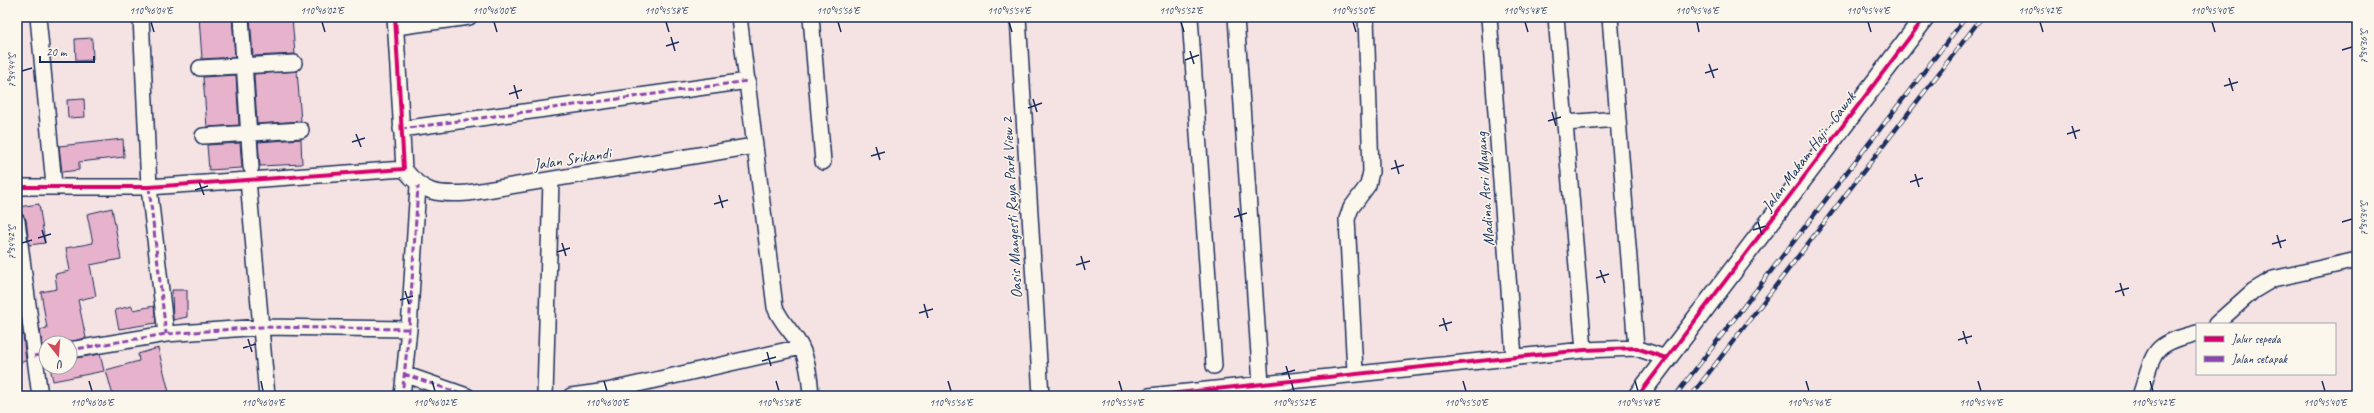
<svg xmlns="http://www.w3.org/2000/svg" width="2374" height="413" viewBox="0 0 2374 413" font-family="Caveat,sans-serif">
<style>
.lines{fill:none;stroke-linecap:round;stroke-linejoin:round}
.stream{stroke:#5c94af;stroke-width:5.5}
.building{fill:#e7b2cb;stroke:#1b2f5e}
.minor-casing{stroke:#1b2f5e;stroke-width:18}
.tertiary-casing{stroke:#1b2f5e;stroke-width:22}
.minor{stroke:#fbf7ec;stroke-width:15}
.tertiary{stroke:#fbf7ec;stroke-width:19}
.rail-casing{stroke:#1b2f5e;stroke-width:4.5}
.rail{stroke:#fbf7ec;stroke-width:3;stroke-dasharray:9;stroke-linecap:butt}
.quiet{stroke:#8e44ad;stroke-width:3;stroke-dasharray:6 3;stroke-linecap:butt}
.cycleway-casing{stroke:#fbf7ec;stroke-width:6}
.cycleway{stroke:#d6006c;stroke-width:4}
.ticks{fill:none;stroke:#1b2f5e;stroke-width:1.5}
.labels{text-anchor:middle;stroke-width:3;stroke-linejoin:round;paint-order:stroke}
.street-label{font-size:16px;fill:#1b2f5e;stroke:#fbf7ec}
.neatline{fill:none;stroke:#1b2f5e;stroke-width:1.5}
.ticks-label{font-size:10px;text-anchor:middle;fill:#1b2f5e}
</style>
<rect width="100%" height="100%" fill="#f5e2e2"/>
<filter id="ink" filterUnits="userSpaceOnUse"><feTurbulence type="fractalNoise" baseFrequency=".025" numOctaves="2"/><feDisplacementMap in="SourceGraphic" scale="8" xChannelSelector="R" yChannelSelector="G"/><feConvolveMatrix kernelMatrix="1 2 1 2 8 2 1 2 1" color-interpolation-filters="sRGB"/></filter>
<g filter="url(#ink)">
<g class="lines">
<path class="stream" d="M 1561,396 L 1570,396"/>
</g>
<path class="building" d="M 199,17 L 232,17 L 235,57 L 202,59 Z
M 250,17 L 292,17 L 295,54 L 253,56 Z
M 92,38 L 93,60 L 76,61 L 75,39 Z
M 297,71 L 301,121 L 257,124 L 254,74 Z
M 236,75 L 239,125 L 207,127 L 203,77 Z
M 84,99 L 85,117 L 68,118 L 67,100 Z
M 123,139 L 124,157 L 79,162 L 79,170 L 62,172 L 59,146 Z
M 301,139 L 302,164 L 260,166 L 258,142 Z
M 240,143 L 242,168 L 209,170 L 207,145 Z
M 39,204 L 45,243 L 29,245 L 26,219 L 19,212 L 18,207 Z
M 112,208 L 121,259 L 90,265 L 96,296 L 78,300 L 86,338 L 64,343 L 46,343 L 46,357 L 44,357 L 40,330 L 47,328 L 41,292 L 57,289 L 55,274 L 70,271 L 66,248 L 93,243 L 87,214 Z
M 172,290 L 187,290 L 187,317 L 173,320 Z
M 132,306 L 133,310 L 154,306 L 156,323 L 119,329 L 115,310 Z
M 23,334 L 26,361 L 17,363 L 17,335 Z
M 158,348 L 169,392 L 153,396 L 113,396 L 106,370 L 139,361 L 138,354 Z
M 100,354 L 104,371 L 53,381 L 50,367 L 70,367 L 70,359 Z"/>
<g class="lines">
<defs>
<path id="minor" d="M 38,17 L 54,185
M 141,17 L 149,187 L 166,334
M 241,17 L 251,167
M 739,17 L 775,307 C 781,323 793,332 801,347 C 808,361 810,380 811,396
M 811,17 L 823,162
M 1018,17 L 1041,396
M 1190,17 L 1214,366
M 1236,17 L 1261,384
M 1489,17 L 1514,358
M 1556,17 L 1584,350
M 1610,17 L 1636,348
M 396,27 L 469,17
M 200,68 L 294,63
M 1565,123 L 1618,119
M 401,129 L 748,81
M 203,136 L 301,130
M 404,169 C 424,194 437,195 468,193 L 754,146
M 248,180 L 267,396
M 17,187 L 149,187 L 404,169 L 395,17
M 17,221 L 40,396
M 2216,324 L 2253,291 L 2273,279 L 2357,260
M 70,350 L 166,334 L 262,327 L 409,329
M 1355,371 L 1347,219 L 1351,208 L 1368,185 L 1371,172 L 1366,17
M 404,374 L 467,396
M 402,396 L 409,329 L 418,186
M 545,396 L 551,180
M 571,396 L 607,391 L 801,347
M 1149,396 L 1584,350 L 1636,348 L 1666,358
M 2140,396 C 2155,352 2149,345 2197,333"/>
<path id="tertiary" d="M 1638,396 L 1925,17"/>
</defs>
<use href="#minor" class="minor-casing"/>
<use href="#tertiary" class="tertiary-casing"/>
<use href="#minor" class="minor"/>
<use href="#tertiary" class="tertiary"/>
<defs>
<path id="rail" d="M 1675,396 L 1966,17
M 1691,396 L 1982,17"/>
</defs>
<use href="#rail" class="rail-casing"/>
<use href="#rail" class="rail"/>
<path class="quiet" d="M 401,129 L 748,81
M 149,187 L 166,334
M 70,350 L 166,334 L 262,327 L 409,329
M 34,356 L 46,354
M 404,374 L 467,396
M 402,396 L 409,329 L 418,186"/>
<defs>
<path id="cycleway" d="M 17,187 L 149,187 L 404,169 L 395,17
M 1149,396 L 1584,350 L 1636,348 L 1666,358
M 1638,396 L 1925,17"/>
</defs>
<use href="#cycleway" class="cycleway-casing"/>
<use href="#cycleway" class="cycleway"/>
</g>
</g>
<path class="ticks" d="M 151,22 L 154,32M 322,22 L 325,32M 494,22 L 497,32M 666,22 L 669,32M 838,22 L 841,32M 1009,22 L 1012,32M 1181,22 L 1184,32M 1353,22 L 1356,32M 1525,22 L 1528,32M 1697,22 L 1699,32M 1868,22 L 1871,32M 2040,22 L 2043,32M 2212,22 L 2215,32M 671,37 L 675,51M 666,46 L 679,42M 2342,50 L 2352,47M 1190,51 L 1194,64M 1185,60 L 1199,55M 1709,64 L 1714,78M 22,71 L 32,68M 1705,73 L 1718,69M 2229,78 L 2233,91M 514,85 L 518,99M 2224,86 L 2238,82M 509,94 L 522,90M 1033,99 L 1037,112M 1028,108 L 1042,103M 1552,112 L 1556,126M 1548,121 L 1561,117M 2072,126 L 2076,139M 356,134 L 361,147M 2067,134 L 2080,130M 352,142 L 365,138M 876,147 L 880,160M 871,156 L 885,152M 1395,160 L 1399,174M 1391,169 L 1404,165M 1915,174 L 1919,187M 199,182 L 204,195M 1910,182 L 1923,178M 195,190 L 208,186M 719,195 L 723,208M 714,204 L 728,200M 1238,208 L 1242,222M 1234,217 L 1247,213M 1758,222 L 1762,235M 2342,222 L 2352,219M 42,230 L 46,243M 1753,230 L 1766,226M 2277,235 L 2281,248M 38,238 L 51,234M 22,243 L 32,240M 562,243 L 566,256M 2272,244 L 2286,240M 557,252 L 570,248M 1081,256 L 1085,270M 1076,265 L 1090,261M 1600,270 L 1605,283M 1596,278 L 1609,274M 2120,283 L 2124,296M 405,291 L 409,304M 2115,292 L 2129,288M 400,300 L 413,296M 924,304 L 928,318M 919,313 L 933,309M 1443,318 L 1447,331M 1439,326 L 1452,322M 1963,331 L 1967,344M 248,339 L 252,352M 1958,340 L 1972,336M 243,348 L 256,344M 767,352 L 771,366M 762,361 L 776,357M 1286,366 L 1290,379M 1282,374 L 1295,370M 89,381 L 92,391M 261,381 L 263,391M 432,381 L 435,391M 604,381 L 607,391M 776,381 L 779,391M 948,381 L 951,391M 1119,381 L 1122,391M 1291,381 L 1294,391M 1463,381 L 1466,391M 1635,381 L 1638,391M 1806,381 L 1809,391M 1978,381 L 1981,391M 2150,381 L 2153,391M 2322,381 L 2325,391"/>
<g class="labels">
<g class="street-label">
<text transform="translate(1808 151) rotate(-53)" y="6">Jalan Makam Haji - Gawok</text>
<text transform="translate(572 158) rotate(-9)" y="6">Jalan Srikandi</text>
<text transform="translate(1484 189) rotate(-94)" y="6">Madina Asri Mayang</text>
<text transform="translate(1011 208) rotate(-93)" y="6">Oasis Mangesti Raya Park View 2</text>
</g>
</g>
<rect width="2374" height="413" fill="none" stroke="#fbf7ec" stroke-width="44"/>
<rect x="2196" y="323" width="140" height="52" fill="#fbf7ec" stroke="#a1a7b3"/>
<rect x="2204" y="336" width="20" height="6" fill="#d6006c" stroke="#a1a7b3"/>
<text x="2232" y="343" font-size="12" fill="#1b2f5e">Jalur sepeda</text>
<rect x="2204" y="356" width="20" height="6" fill="#8e44ad" stroke="#a1a7b3"/>
<text x="2232" y="363" font-size="12" fill="#1b2f5e">Jalan setapak</text>
<g transform="translate(58 355) rotate(163)"><circle r="19" fill="#fbf7ec" stroke="#a1a7b3"/>
<path d="M0-3L7 15L0 10L-7 15Z" fill="#d1495b"/>
<text y="-6" font-size="11" font-weight="bold" text-anchor="middle" fill="#1b2f5e">U</text>
</g>
<path d="M40 56v6h54v-6" fill="none" stroke="#1b2f5e" stroke-width="2"/>
<text x="46" y="56" font-size="12" fill="#1b2f5e" stroke="#fbf7ec" stroke-width="3" paint-order="stroke">20 m</text>
<rect x="22" y="22" width="2330" height="369" class="neatline"/>
<g class="ticks-label">
<text x="151" y="14">110°46'04"E</text>
<text x="322" y="14">110°46'02"E</text>
<text x="494" y="14">110°46'00"E</text>
<text x="666" y="14">110°45'58"E</text>
<text x="838" y="14">110°45'56"E</text>
<text x="1009" y="14">110°45'54"E</text>
<text x="1181" y="14">110°45'52"E</text>
<text x="1353" y="14">110°45'50"E</text>
<text x="1525" y="14">110°45'48"E</text>
<text x="1697" y="14">110°45'46"E</text>
<text x="1868" y="14">110°45'44"E</text>
<text x="2040" y="14">110°45'42"E</text>
<text x="2212" y="14">110°45'40"E</text>
<text transform="translate(2363 47) rotate(-90)" y="4">7°34'36"S</text>
<text transform="translate(11 71) rotate(-90)" y="4">7°34'44"S</text>
<text transform="translate(2363 219) rotate(-90)" y="4">7°34'34"S</text>
<text transform="translate(11 243) rotate(-90)" y="4">7°34'42"S</text>
<text x="92" y="406">110°46'06"E</text>
<text x="263" y="406">110°46'04"E</text>
<text x="435" y="406">110°46'02"E</text>
<text x="607" y="406">110°46'00"E</text>
<text x="779" y="406">110°45'58"E</text>
<text x="951" y="406">110°45'56"E</text>
<text x="1122" y="406">110°45'54"E</text>
<text x="1294" y="406">110°45'52"E</text>
<text x="1466" y="406">110°45'50"E</text>
<text x="1638" y="406">110°45'48"E</text>
<text x="1809" y="406">110°45'46"E</text>
<text x="1981" y="406">110°45'44"E</text>
<text x="2153" y="406">110°45'42"E</text>
<text x="2325" y="406">110°45'40"E</text>
</g>
</svg>
